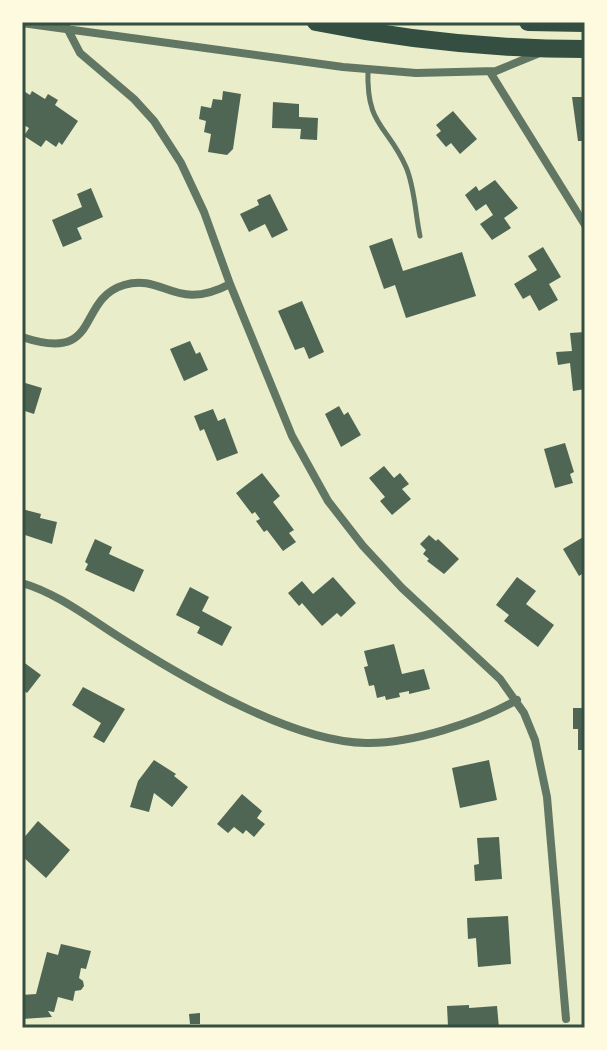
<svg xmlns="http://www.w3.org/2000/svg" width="607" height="1050" viewBox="0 0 607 1050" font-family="'Titillium Web',sans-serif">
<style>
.building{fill:#4f6655}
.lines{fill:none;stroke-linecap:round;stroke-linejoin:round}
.service{stroke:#617663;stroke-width:5}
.minor{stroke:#617663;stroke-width:8}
.trunk{stroke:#344e41;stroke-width:18}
.neatline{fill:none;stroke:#344e41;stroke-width:3}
</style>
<rect width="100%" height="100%" fill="#e9edc9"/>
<path class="building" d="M 22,90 L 30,95 L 32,91 L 45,99 L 48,94 L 58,100 L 55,105 L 78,121 L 62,145 L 59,142 L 56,147 L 46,140 L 41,147 L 24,136 L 29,128 L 22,124 Z
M 223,91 L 241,94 L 233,149 L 227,155 L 208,152 L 211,134 L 204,132 L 206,121 L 199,119 L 201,106 L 211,108 L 213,99 L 222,100 Z
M 572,97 L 585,97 L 585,141 L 578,141 Z
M 273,102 L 299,104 L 299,117 L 318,118 L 317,140 L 300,139 L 301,129 L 272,128 Z
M 453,111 L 477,139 L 460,154 L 451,143 L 446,147 L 436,135 L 441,131 L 436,125 Z
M 495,180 L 518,208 L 504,218 L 511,228 L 492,240 L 480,224 L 493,215 L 486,204 L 476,211 L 465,195 L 476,186 L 479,191 Z
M 91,188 L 103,217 L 77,228 L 82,239 L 63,247 L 52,220 L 82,207 L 77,194 Z
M 270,194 L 288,230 L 272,238 L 265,224 L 249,232 L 240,214 L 259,205 L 257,200 Z
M 392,238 L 403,271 L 462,252 L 476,296 L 406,318 L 395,285 L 384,289 L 369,246 Z
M 543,247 L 561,277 L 549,284 L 558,300 L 539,311 L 530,295 L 523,299 L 514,284 L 537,270 L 528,256 Z
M 302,301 L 324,352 L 309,359 L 304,347 L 295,350 L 278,311 Z
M 585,332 L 585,389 L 573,391 L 570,363 L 558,365 L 556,352 L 572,351 L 570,333 Z
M 190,341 L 196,354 L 200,352 L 208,370 L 184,381 L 170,349 Z
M 22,382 L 42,388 L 34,414 L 22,410 Z
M 339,406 L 344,415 L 348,412 L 361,435 L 341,447 L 325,414 Z
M 213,409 L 218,421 L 225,418 L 238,453 L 217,461 L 204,429 L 200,431 L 194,416 Z
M 565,443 L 574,472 L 570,474 L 573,483 L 555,488 L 544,449 Z
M 384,466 L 394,478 L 400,473 L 409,484 L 402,489 L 411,499 L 392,515 L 380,501 L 385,497 L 369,478 Z
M 262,473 L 280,496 L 273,502 L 294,530 L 289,533 L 296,542 L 283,551 L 267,530 L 264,532 L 256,521 L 260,519 L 255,512 L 252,514 L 236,493 Z
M 22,509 L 41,514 L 40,518 L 57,522 L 52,544 L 22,534 Z
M 429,535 L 436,541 L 438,539 L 459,559 L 444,574 L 427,561 L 429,559 L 423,554 L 426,550 L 420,544 Z
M 585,536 L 585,572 L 579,576 L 563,549 Z
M 95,539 L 112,547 L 109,554 L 144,570 L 134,592 L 85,570 L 88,564 L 85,562 Z
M 333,577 L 356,603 L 341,617 L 337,613 L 322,626 L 302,603 L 299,606 L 288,593 L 302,581 L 313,594 Z
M 517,577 L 536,591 L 526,604 L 554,625 L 538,647 L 504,621 L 509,615 L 496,605 Z
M 190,587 L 209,597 L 202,611 L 232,627 L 222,646 L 197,633 L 200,627 L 176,615 Z
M 394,644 L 402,674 L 424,669 L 430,689 L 409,694 L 409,691 L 399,693 L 400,697 L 386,700 L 385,696 L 377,698 L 374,685 L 369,686 L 364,667 L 368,666 L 364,651 Z
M 22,661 L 41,675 L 27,693 L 22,689 Z
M 83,687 L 125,709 L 104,743 L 93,737 L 101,723 L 72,705 Z
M 573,708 L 585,708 L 585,750 L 578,750 L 578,729 L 573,729 Z
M 154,760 L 176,774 L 174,776 L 188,787 L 172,807 L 154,793 L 149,812 L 130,807 L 138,781 Z
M 489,760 L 497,800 L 460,808 L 452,768 Z
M 242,794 L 262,811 L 257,818 L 265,824 L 254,837 L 246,830 L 243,834 L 234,827 L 228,833 L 217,824 Z
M 38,821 L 70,850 L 46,878 L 22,856 L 22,840 Z
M 499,837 L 502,879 L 475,881 L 474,865 L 479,864 L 477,838 Z
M 508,916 L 511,964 L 478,967 L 476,938 L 468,939 L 467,918 Z
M 61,944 L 91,951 L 86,969 L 81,968 L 79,978 L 83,981 L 84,986 L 81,990 L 75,991 L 73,1001 L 58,997 L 54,1012 L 48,1011 L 52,1017 L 22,1019 L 22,995 L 36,994 L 47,952 L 58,955 Z
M 469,1005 L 469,1008 L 497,1006 L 499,1028 L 448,1026 L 447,1006 Z
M 200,1013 L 200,1024 L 190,1024 L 189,1014 Z"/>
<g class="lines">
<path class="service" d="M 368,69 C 366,127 387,124 406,167 C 415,188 415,213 420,236"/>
<path class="minor" d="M 22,23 L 343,67 L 416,73 L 496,71 L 542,52
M 67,28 L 80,53 L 134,99 L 154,121 L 181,163 L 204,212 L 230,284 L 292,436 L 328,501 L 363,546 L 402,588 L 500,679 L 524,713 L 535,740 L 547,797 L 566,1019
M 490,72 L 585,225
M 22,337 C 103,364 75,300 124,285 C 164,273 175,313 230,284
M 22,583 C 60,594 94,622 127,642 C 189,681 293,742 366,743 C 411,744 478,722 517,700"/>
<path class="trunk" d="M 316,22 C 405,40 494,49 585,49
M 528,22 L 585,23"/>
</g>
<rect width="607" height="1050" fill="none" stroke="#fefae0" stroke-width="48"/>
<rect x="24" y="24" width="559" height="1002" class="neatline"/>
</svg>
